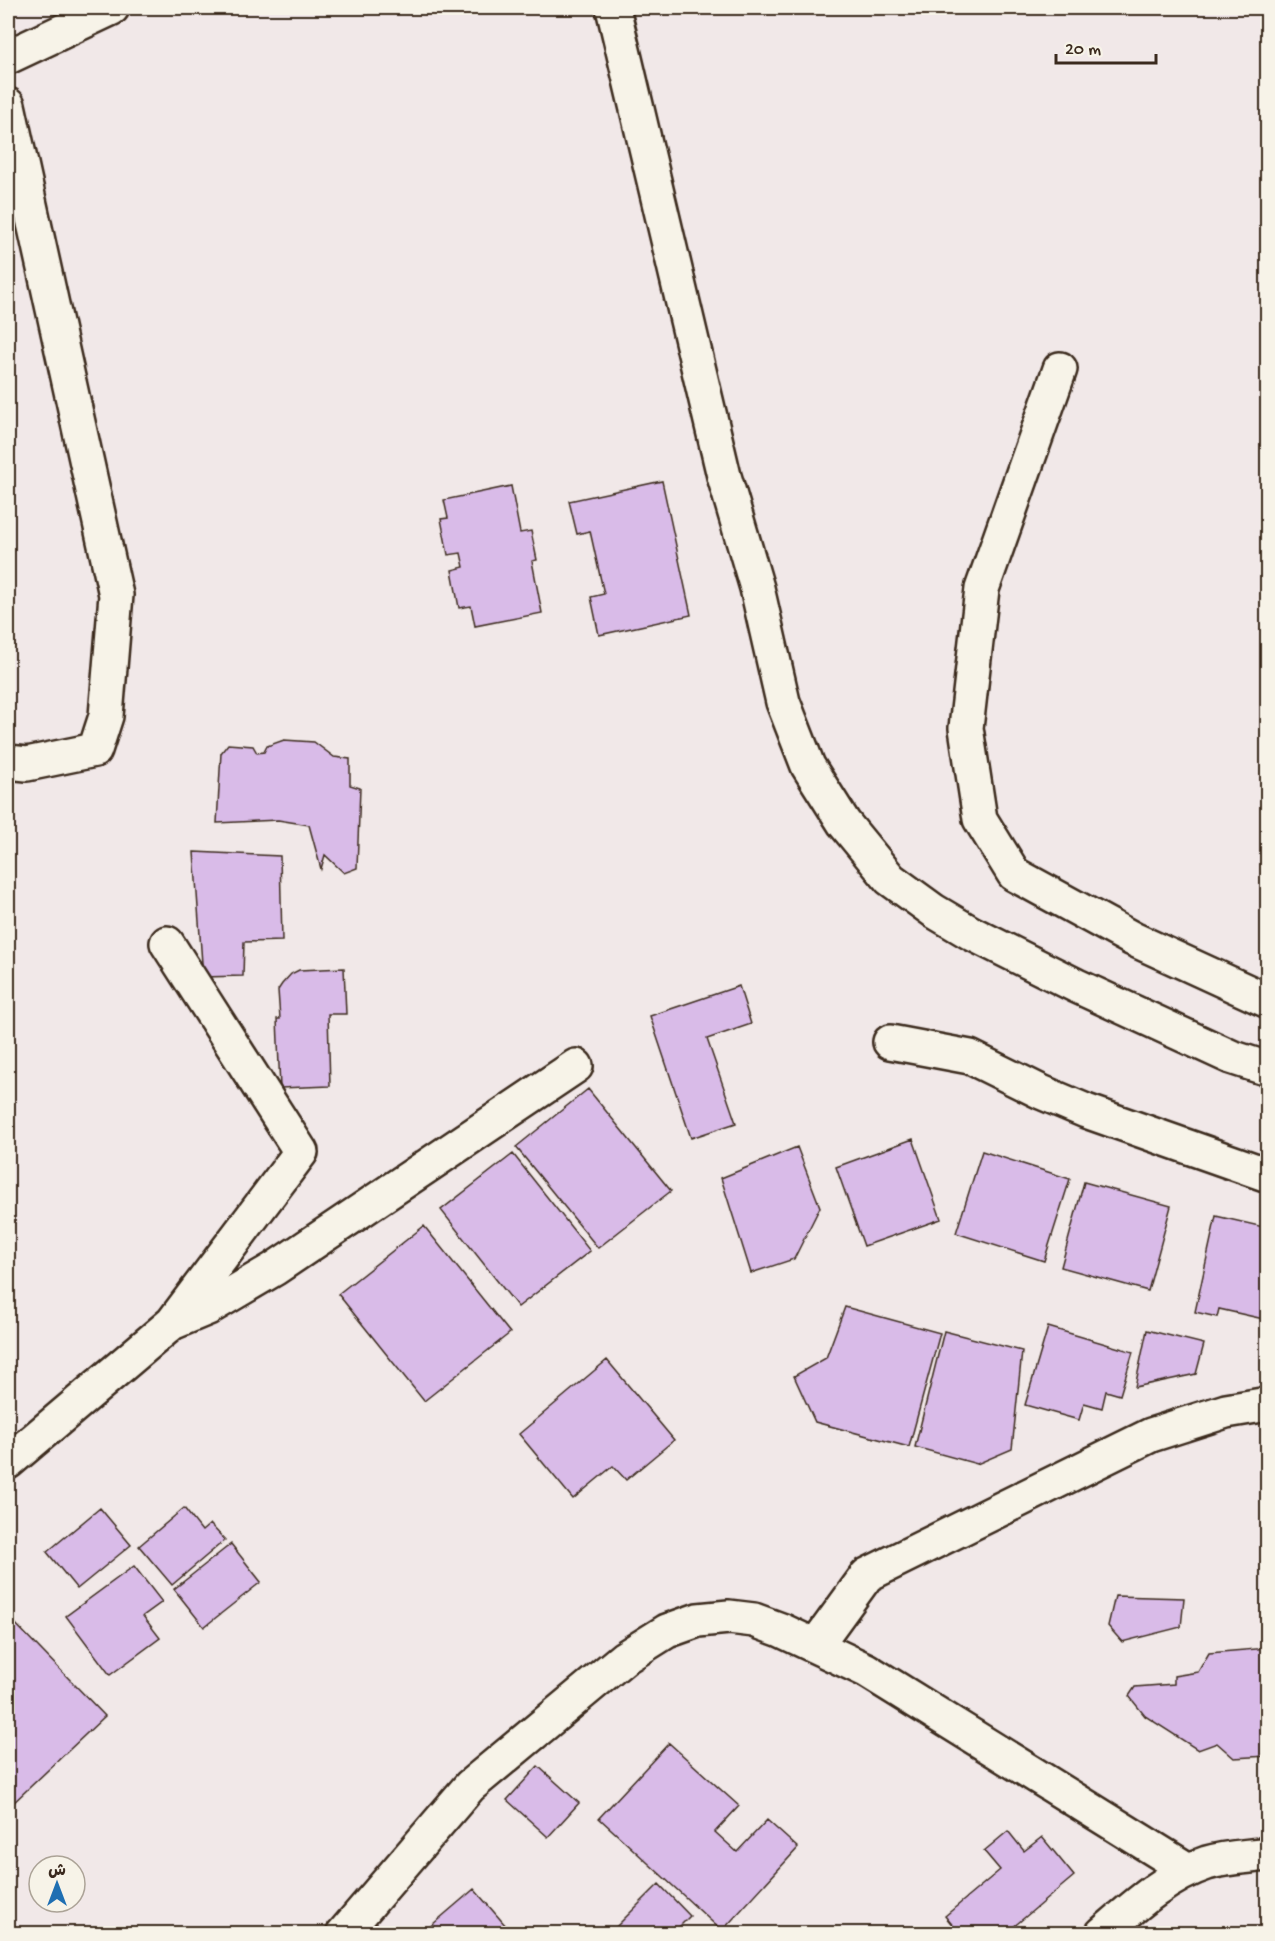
<svg xmlns="http://www.w3.org/2000/svg" width="1275" height="1941" viewBox="0 0 1275 1941" font-family="'Gochi Hand','Playpen Sans Arabic',sans-serif">
<style>
.building{fill:#d9bbe8;stroke:#3b2a1e;stroke-width:1.5}
.lines{fill:none;stroke-linecap:round;stroke-linejoin:round}
.street-casing{stroke:#3b2a1e;stroke-width:38}
.secondary-casing{stroke:#3b2a1e;stroke-width:38}
.street{stroke:#f7f3e8;stroke-width:33}
.secondary{stroke:#f7f3e8;stroke-width:33}
</style>
<rect width="100%" height="100%" fill="#f1e8e8"/>
<filter id="ink" filterUnits="userSpaceOnUse"><feTurbulence type="fractalNoise" baseFrequency=".0167" numOctaves="2"/><feDisplacementMap in="SourceGraphic" scale="12" xChannelSelector="R" yChannelSelector="G"/><feConvolveMatrix kernelMatrix="1 2 1 2 8 2 1 2 1" color-interpolation-filters="sRGB"/></filter>
<g filter="url(#ink)">
<path class="building" d="M 662,481 L 691,615 L 599,635 L 591,597 L 604,594 L 590,531 L 577,534 L 569,501 Z
M 511,486 L 520,533 L 531,531 L 537,560 L 532,561 L 542,613 L 475,626 L 471,606 L 459,608 L 452,570 L 464,567 L 461,553 L 448,555 L 441,519 L 448,518 L 444,500 Z
M 284,740 L 314,742 L 334,757 L 350,759 L 350,785 L 360,788 L 357,868 L 344,873 L 325,855 L 321,869 L 309,825 L 278,820 L 217,823 L 221,753 L 228,744 L 253,746 L 257,753 L 264,752 L 267,746 Z
M 194,852 L 280,856 L 282,941 L 244,942 L 243,976 L 203,977 Z
M 344,968 L 346,1014 L 328,1014 L 330,1086 L 280,1088 L 277,1019 L 280,1019 L 278,990 L 282,984 L 291,974 L 299,970 Z
M 739,986 L 751,1024 L 707,1039 L 736,1123 L 691,1138 L 650,1016 Z
M 588,1089 L 671,1191 L 598,1248 L 516,1147 Z
M 913,1139 L 941,1219 L 864,1246 L 836,1167 Z
M 797,1147 L 820,1207 L 794,1259 L 751,1273 L 721,1178 Z
M 982,1151 L 1070,1179 L 1044,1261 L 956,1233 Z
M 513,1154 L 590,1251 L 518,1307 L 441,1210 Z
M 1084,1182 L 1171,1206 L 1148,1291 L 1061,1267 Z
M 1216,1216 L 1268,1228 L 1268,1320 L 1219,1309 L 1217,1317 L 1195,1312 Z
M 424,1226 L 510,1333 L 424,1401 L 338,1294 Z
M 845,1307 L 940,1333 L 909,1447 L 815,1422 L 794,1376 L 826,1358 Z
M 1048,1327 L 1133,1352 L 1120,1395 L 1106,1391 L 1102,1408 L 1084,1403 L 1079,1420 L 1025,1405 Z
M 1147,1330 L 1204,1344 L 1196,1374 L 1135,1387 Z
M 944,1331 L 1022,1351 L 1012,1449 L 977,1464 L 915,1447 Z
M 607,1360 L 674,1440 L 626,1480 L 613,1466 L 573,1499 L 519,1434 Z
M 100,1508 L 131,1545 L 77,1589 L 47,1552 Z
M 184,1508 L 202,1531 L 210,1524 L 225,1540 L 172,1585 L 139,1546 Z
M 231,1544 L 261,1582 L 204,1627 L 174,1589 Z
M 134,1566 L 162,1602 L 143,1616 L 160,1638 L 110,1675 L 66,1616 Z
M 1115,1596 L 1184,1598 L 1181,1627 L 1122,1642 L 1108,1626 Z
M 8,1616 L 105,1716 L 10,1806 L 8,1804 Z
M 1268,1648 L 1267,1756 L 1234,1758 L 1217,1743 L 1198,1750 L 1145,1716 L 1129,1696 L 1135,1687 L 1174,1684 L 1174,1676 L 1198,1672 L 1209,1653 Z
M 669,1743 L 739,1806 L 715,1832 L 737,1852 L 767,1820 L 798,1848 L 722,1931 L 599,1818 Z
M 538,1766 L 579,1803 L 548,1837 L 507,1800 Z
M 1008,1831 L 1024,1851 L 1042,1837 L 1074,1876 L 1005,1934 L 960,1934 L 945,1916 L 1000,1870 L 984,1851 Z
M 659,1884 L 690,1916 L 672,1934 L 609,1934 Z
M 474,1889 L 513,1934 L 429,1934 L 426,1930 Z"/>
<g class="lines">
<defs>
<path id="street" d="M 613,8 L 724,476 L 757,588 L 783,702 L 808,766 L 844,823 L 890,879 L 934,911 L 971,933 L 1077,986 L 1231,1057 L 1268,1069
M 8,57 L 112,8
M 8,105 L 116,595 L 106,716 L 95,750 L 27,764 L 8,762
M 1060,369 L 982,589 L 966,728 L 980,819 L 1014,874 L 1133,939 L 1268,1001
M 167,943 L 301,1152 L 173,1322
M 890,1042 L 970,1057 L 1041,1092 L 1086,1111 L 1268,1175
M 8,1462 L 172,1323 L 208,1308 L 274,1269 L 576,1066
M 816,1645 L 867,1575 L 1151,1435 L 1226,1411 L 1268,1404
M 343,1934 L 470,1786 L 624,1658 L 667,1631 L 698,1620 L 729,1617 L 754,1620 L 781,1630 L 866,1670 L 1188,1870"/>
<path id="secondary" d="M 1102,1934 C 1133,1907 1167,1876 1207,1863 C 1227,1857 1247,1857 1268,1854"/>
</defs>
<use href="#street" class="street-casing"/>
<use href="#secondary" class="secondary-casing"/>
<use href="#street" class="street"/>
<use href="#secondary" class="secondary"/>
</g>
</g>
<rect width="1275" height="1941" fill="none" stroke="#f7f3e8" stroke-width="30"/>
<rect x="15" y="15" width="1245" height="1911" fill="none" stroke="#3b2a1e" stroke-width="2" filter="url(#ink)"/>
<g transform="translate(57 1884)"><circle r="28" fill="#f7f3e8" stroke="#aca397" stroke-width="1.5"/>
<path d="M0-4.5L10 22L0 15L-10 22Z" fill="#1f6fb2"/>
<text y="-9" font-size="16" font-weight="bold" text-anchor="middle" fill="#3b2a1e">ش</text>
</g>
<path d="M1056 54v9h100v-9" fill="none" stroke="#3b2a1e" stroke-width="3"/>
<text x="1065" y="54" font-size="18" fill="#3b2a1e" stroke="#f7f3e8" stroke-width="4.5" paint-order="stroke">20 m</text>
</svg>
